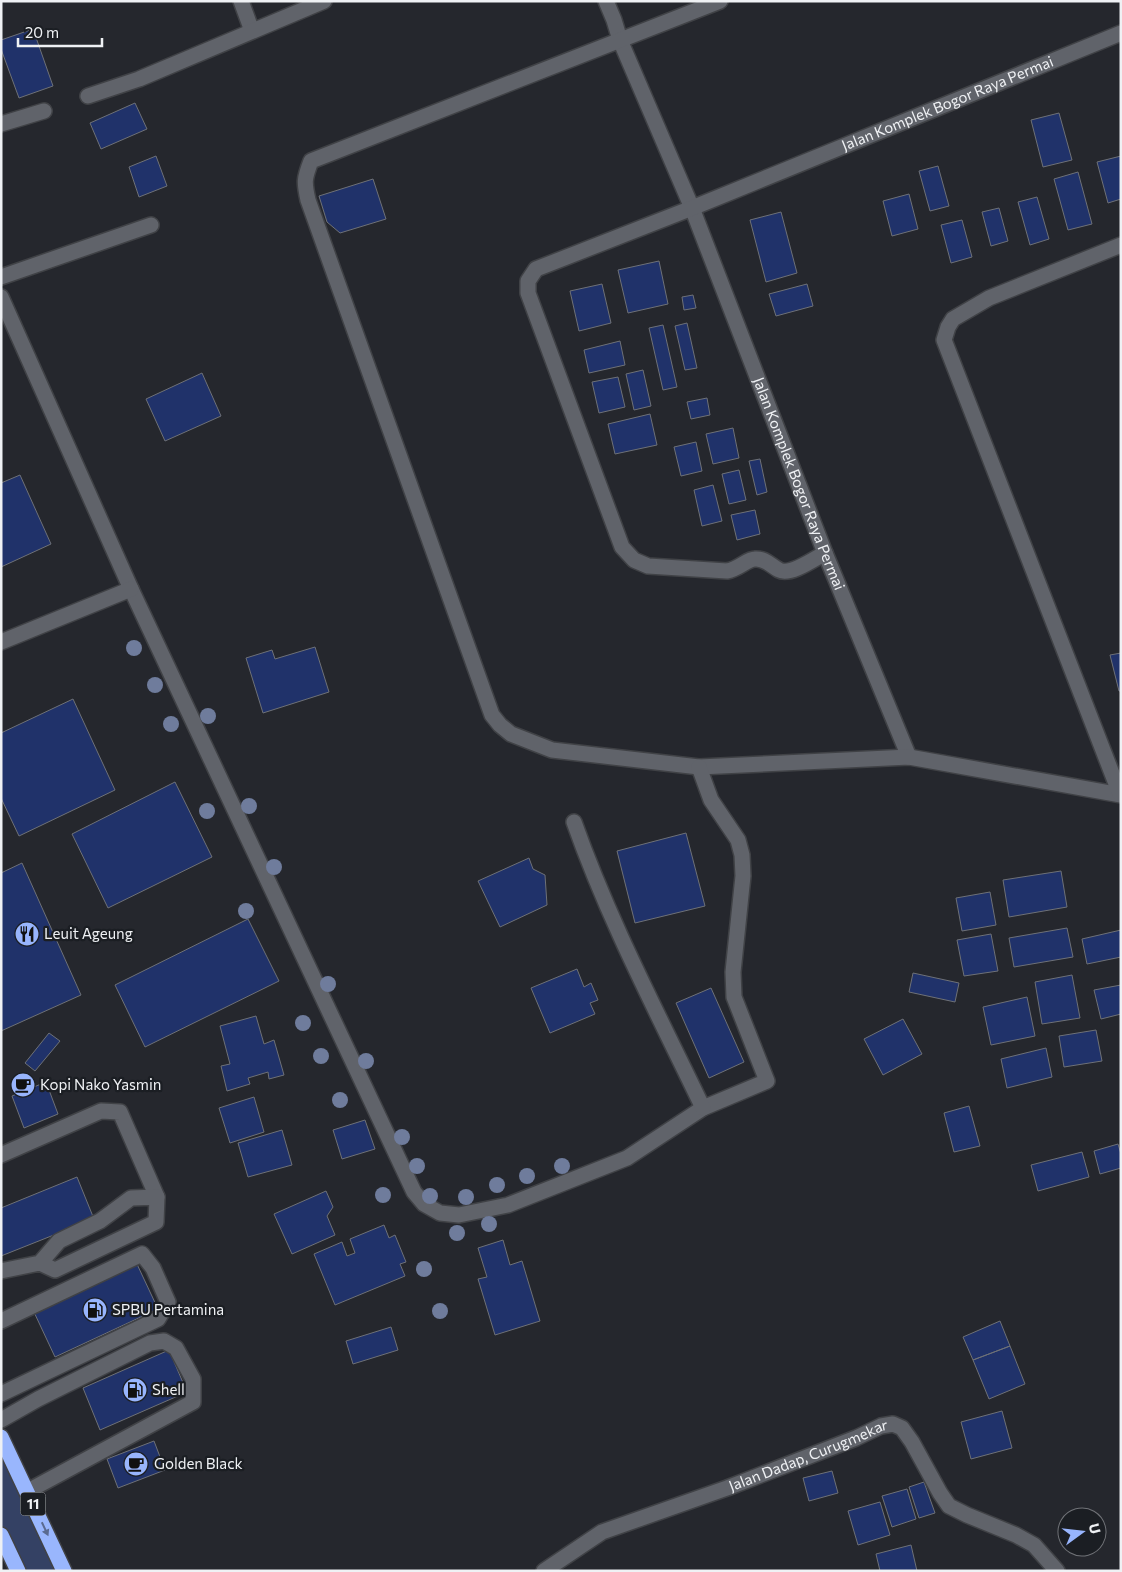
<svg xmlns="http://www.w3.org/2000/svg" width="1122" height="1572" viewBox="0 0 1122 1572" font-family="Commissioner,sans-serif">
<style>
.green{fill:#344164}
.building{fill:#20326a;stroke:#6e7177}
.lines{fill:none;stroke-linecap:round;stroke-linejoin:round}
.minor-casing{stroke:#404246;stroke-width:18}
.highway-casing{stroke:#404246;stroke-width:18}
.minor{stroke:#60636a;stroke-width:15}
.highway{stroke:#99b6fd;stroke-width:15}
.tree{fill:#6f7c9c}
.oneway{fill:#5a6a90}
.labels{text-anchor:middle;stroke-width:4.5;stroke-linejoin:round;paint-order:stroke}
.shield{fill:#1b1e23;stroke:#afb2b5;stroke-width:1}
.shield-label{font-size:14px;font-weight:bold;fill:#eff1f4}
.street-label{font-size:15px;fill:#eff1f4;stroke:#1b1e23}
.poi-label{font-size:15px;fill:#eff1f4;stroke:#1b1e23;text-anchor:start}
</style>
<rect width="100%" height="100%" fill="#25272d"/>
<path class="green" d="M 1,1437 L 62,1571 L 18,1571 L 1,1535 Z"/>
<path class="building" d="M 33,29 L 53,86 L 19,98 L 1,49 L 1,40 Z
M 135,103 L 147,129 L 101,149 L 90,123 Z
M 1059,113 L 1072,160 L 1043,167 L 1031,120 Z
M 156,156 L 167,186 L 139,197 L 129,167 Z
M 1121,156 L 1121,199 L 1108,203 L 1097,162 Z
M 938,166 L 949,206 L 930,211 L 919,171 Z
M 1078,172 L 1092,224 L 1068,230 L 1054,179 Z
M 373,179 L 386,219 L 340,233 L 327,222 L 319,196 Z
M 909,194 L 918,229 L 892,236 L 883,201 Z
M 1037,197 L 1049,239 L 1030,245 L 1018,202 Z
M 999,208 L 1008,241 L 991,246 L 982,212 Z
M 781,212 L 797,273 L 766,282 L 750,220 Z
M 962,220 L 972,257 L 951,263 L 941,225 Z
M 659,261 L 668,304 L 628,313 L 618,270 Z
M 602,284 L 611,323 L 579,331 L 570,291 Z
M 807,284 L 813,306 L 776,316 L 769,294 Z
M 693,295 L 696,308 L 684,310 L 682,297 Z
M 687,323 L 697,368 L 685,370 L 675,326 Z
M 663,325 L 677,387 L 663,390 L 649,328 Z
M 620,341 L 625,365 L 589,373 L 584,350 Z
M 643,370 L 651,406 L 634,410 L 626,374 Z
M 202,373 L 221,416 L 165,441 L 146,399 Z
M 618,377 L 625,407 L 599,413 L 592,382 Z
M 707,398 L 710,415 L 691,419 L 687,402 Z
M 650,414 L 657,445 L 615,454 L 608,424 Z
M 733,428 L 739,458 L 713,464 L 706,434 Z
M 696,442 L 702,471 L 681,476 L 674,447 Z
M 760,459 L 767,492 L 757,495 L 749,461 Z
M 739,470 L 746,500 L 729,504 L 722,474 Z
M 20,475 L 51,544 L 1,567 L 1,483 Z
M 713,485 L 722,521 L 702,526 L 694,490 Z
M 755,510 L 760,534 L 737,540 L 731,515 Z
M 315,647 L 329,692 L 263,713 L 246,658 L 272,650 L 275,659 Z
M 1121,653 L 1121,691 L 1119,691 L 1110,655 Z
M 73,699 L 115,790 L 19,836 L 1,798 L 1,733 Z
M 175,782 L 212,857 L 108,908 L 72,834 Z
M 686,833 L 705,906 L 635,923 L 617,851 Z
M 529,858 L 533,869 L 545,875 L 547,905 L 500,927 L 478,881 Z
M 22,863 L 81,995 L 1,1031 L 1,873 Z
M 1061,871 L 1067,907 L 1009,917 L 1003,880 Z
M 990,892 L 996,925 L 962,931 L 956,898 Z
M 248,919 L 279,981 L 145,1047 L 115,985 Z
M 1067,928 L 1073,957 L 1014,967 L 1009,938 Z
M 1121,930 L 1121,957 L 1087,964 L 1082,939 Z
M 991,934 L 998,971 L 964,976 L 957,940 Z
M 577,969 L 584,987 L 591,983 L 598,1000 L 590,1003 L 595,1014 L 550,1033 L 531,988 Z
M 913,973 L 959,983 L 955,1002 L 909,992 Z
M 1072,975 L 1080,1018 L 1042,1024 L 1035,982 Z
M 1121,985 L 1121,1014 L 1101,1019 L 1094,990 Z
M 711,988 L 744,1062 L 709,1078 L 676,1003 Z
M 1027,997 L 1035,1036 L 991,1045 L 983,1007 Z
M 256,1016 L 264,1044 L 274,1040 L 284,1075 L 269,1079 L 268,1072 L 248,1078 L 250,1084 L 227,1091 L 221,1066 L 230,1064 L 220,1026 Z
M 903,1019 L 922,1054 L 883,1075 L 864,1039 Z
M 1096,1030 L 1102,1061 L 1064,1067 L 1059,1036 Z
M 49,1033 L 60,1041 L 35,1071 L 25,1063 Z
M 1046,1048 L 1052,1077 L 1007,1088 L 1001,1059 Z
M 46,1082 L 58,1114 L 24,1128 L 12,1096 Z
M 254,1097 L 264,1132 L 230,1143 L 219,1108 Z
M 969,1106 L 980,1146 L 954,1152 L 944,1113 Z
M 365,1120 L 375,1149 L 342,1159 L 333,1130 Z
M 282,1130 L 292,1165 L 248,1177 L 238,1143 Z
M 1118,1144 L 1121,1154 L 1121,1168 L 1100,1174 L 1094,1151 Z
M 1082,1152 L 1089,1177 L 1038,1191 L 1031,1165 Z
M 77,1177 L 94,1219 L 1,1256 L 1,1208 Z
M 326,1191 L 333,1207 L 327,1216 L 335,1235 L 292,1254 L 274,1214 Z
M 384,1225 L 389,1238 L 395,1235 L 406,1262 L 400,1264 L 405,1276 L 335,1305 L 314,1254 L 342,1242 L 347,1256 L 355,1253 L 350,1239 Z
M 503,1240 L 510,1265 L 522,1261 L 540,1321 L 495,1335 L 478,1279 L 487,1277 L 478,1248 Z
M 136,1262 L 158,1309 L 55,1357 L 33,1310 Z
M 1000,1321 L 1010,1346 L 973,1360 L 963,1337 Z
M 391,1327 L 398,1350 L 353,1364 L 346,1341 Z
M 1010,1346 L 1025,1384 L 989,1399 L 973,1360 Z
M 169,1350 L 187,1392 L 100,1430 L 83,1388 Z
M 1002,1411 L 1012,1448 L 971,1459 L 961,1422 Z
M 154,1441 L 165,1470 L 118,1488 L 107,1459 Z
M 832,1471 L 838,1493 L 809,1501 L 803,1478 Z
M 924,1482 L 935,1513 L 919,1518 L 909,1487 Z
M 907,1489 L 916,1519 L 892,1527 L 882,1496 Z
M 880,1502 L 890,1535 L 858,1545 L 848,1511 Z
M 911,1545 L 917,1571 L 880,1571 L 876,1554 Z"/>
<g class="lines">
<defs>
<g id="minor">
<path d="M 241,1 L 252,31"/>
<path id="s1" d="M 606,1 L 614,20 L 620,40 L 692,208 L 825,553 L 909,757"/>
<path d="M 720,1 L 311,161 C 304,179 304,182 308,200 L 492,715 L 500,725 L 511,734 L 552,750 L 699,767 L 909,757 L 1121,795"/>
<path d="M 88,96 L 139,79 L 324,1"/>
<path d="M 1,124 L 44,111"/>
<path d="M 1,277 L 151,225"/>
<path d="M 1,297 L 131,589 L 414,1192 L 424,1204 L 440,1213 L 459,1215 L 508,1205 L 627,1158 L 703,1108 L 767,1081 L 734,997 L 733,972 L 743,876 L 742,855 L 738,840 L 711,800 L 699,767"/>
<path id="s2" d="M 825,553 C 814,559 790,576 779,570 C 770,565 765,558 755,559 C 747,559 739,569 727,571 L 648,566 L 634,560 L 622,547 L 528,293 L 528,281 L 536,269 L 692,208 L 1121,33"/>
<path d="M 1,642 L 131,589"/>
<path d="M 1120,794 L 944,340 L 948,327 L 953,319 L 989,298 L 1121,245"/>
<path d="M 574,822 C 609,921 658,1014 703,1108"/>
<path d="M 1,1155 L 101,1111 L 120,1112 L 157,1197"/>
<path d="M 1,1271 L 40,1263 L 59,1241 L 100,1221 L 131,1198 L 157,1197 L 156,1222 L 55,1270 L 40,1263"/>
<path d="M 1,1321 L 142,1254 L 153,1268 L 168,1302 L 158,1319 L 1,1394"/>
<path d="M 1,1420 L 38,1399 L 150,1343 L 164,1341 L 176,1348 L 193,1379 L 193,1402 L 28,1491"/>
<path id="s3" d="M 544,1571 L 602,1532 L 727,1488 L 856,1438 L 881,1426 L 893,1424 L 902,1428 L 912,1442 L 940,1493 L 949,1506 L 967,1515 L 1016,1535 L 1034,1545 L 1057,1571"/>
</g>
<path id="highway" d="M 1,1437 L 64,1571
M 1,1535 L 18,1571"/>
</defs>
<use href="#minor" class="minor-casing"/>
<use href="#highway" class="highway-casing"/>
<use href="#minor" class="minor"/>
<use href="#highway" class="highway"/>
</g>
<g class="tree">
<circle cx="134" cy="648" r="8"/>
<circle cx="155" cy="685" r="8"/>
<circle cx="208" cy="716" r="8"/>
<circle cx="171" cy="724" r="8"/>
<circle cx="249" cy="806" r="8"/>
<circle cx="207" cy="811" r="8"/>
<circle cx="274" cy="867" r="8"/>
<circle cx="246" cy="911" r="8"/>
<circle cx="328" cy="984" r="8"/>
<circle cx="303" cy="1023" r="8"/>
<circle cx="321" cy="1056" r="8"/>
<circle cx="366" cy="1061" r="8"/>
<circle cx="340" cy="1100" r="8"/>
<circle cx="402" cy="1137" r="8"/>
<circle cx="417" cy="1166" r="8"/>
<circle cx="562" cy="1166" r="8"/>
<circle cx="527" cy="1176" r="8"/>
<circle cx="497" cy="1185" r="8"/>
<circle cx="383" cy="1195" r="8"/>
<circle cx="430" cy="1196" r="8"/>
<circle cx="466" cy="1197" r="8"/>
<circle cx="489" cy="1224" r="8"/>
<circle cx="457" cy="1233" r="8"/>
<circle cx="424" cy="1269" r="8"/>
<circle cx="440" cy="1311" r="8"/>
</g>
<defs><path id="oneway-solid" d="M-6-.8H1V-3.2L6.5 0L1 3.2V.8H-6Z" transform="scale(1.25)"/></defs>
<use class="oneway" href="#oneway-solid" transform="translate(45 1529) rotate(65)"/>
<defs>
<symbol id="restaurant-disc" viewBox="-11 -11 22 22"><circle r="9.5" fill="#98b5fd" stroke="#1b1e23"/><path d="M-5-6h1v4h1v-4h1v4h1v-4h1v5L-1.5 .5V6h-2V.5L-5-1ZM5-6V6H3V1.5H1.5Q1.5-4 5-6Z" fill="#111"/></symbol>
<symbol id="cafe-disc" viewBox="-11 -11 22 22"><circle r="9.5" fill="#98b5fd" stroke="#1b1e23"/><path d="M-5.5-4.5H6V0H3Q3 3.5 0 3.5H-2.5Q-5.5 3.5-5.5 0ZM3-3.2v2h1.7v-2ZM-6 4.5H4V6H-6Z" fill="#111"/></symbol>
<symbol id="fuel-disc" viewBox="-11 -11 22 22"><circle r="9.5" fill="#98b5fd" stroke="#1b1e23"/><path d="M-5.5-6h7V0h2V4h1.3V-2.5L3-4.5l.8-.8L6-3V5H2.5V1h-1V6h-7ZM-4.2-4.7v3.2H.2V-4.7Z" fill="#111"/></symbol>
</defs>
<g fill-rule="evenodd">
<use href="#restaurant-disc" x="13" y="920" width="28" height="28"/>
<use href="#cafe-disc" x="9" y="1071" width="28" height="28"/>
<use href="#fuel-disc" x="81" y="1296" width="28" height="28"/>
<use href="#fuel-disc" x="121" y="1376" width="28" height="28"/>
<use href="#cafe-disc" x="122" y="1450" width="28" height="28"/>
</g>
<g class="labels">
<rect class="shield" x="20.5" y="1492.5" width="25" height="23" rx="4"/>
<g class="shield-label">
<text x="33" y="1509">11</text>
</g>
<g class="street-label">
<text dy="5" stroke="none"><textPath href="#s2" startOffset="961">Jalan Komplek Bogor Raya Permai</textPath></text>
<text dy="5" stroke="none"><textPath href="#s1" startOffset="520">Jalan Komplek Bogor Raya Permai</textPath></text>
<text dy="5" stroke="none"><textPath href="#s3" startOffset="290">Jalan Dadap, Curugmekar</textPath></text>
</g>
<g class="poi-label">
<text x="44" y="939">Leuit Ageung</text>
<text x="40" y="1090">Kopi Nako Yasmin</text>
<text x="112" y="1315">SPBU Pertamina</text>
<text x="152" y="1395">Shell</text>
<text x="154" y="1469">Golden Black</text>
</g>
</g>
<rect width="1122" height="1572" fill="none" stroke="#eff1f4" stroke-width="5"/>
<g transform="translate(1082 1532) rotate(75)"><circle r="24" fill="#1b1e23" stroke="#707277"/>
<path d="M0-4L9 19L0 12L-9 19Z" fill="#98b5fd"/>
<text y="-8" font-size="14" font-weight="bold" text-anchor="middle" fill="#eff1f4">U</text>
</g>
<path d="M18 38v8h84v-8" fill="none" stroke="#eff1f4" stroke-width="2.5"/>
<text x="25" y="38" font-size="15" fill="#eff1f4" stroke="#1b1e23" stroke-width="4" paint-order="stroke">20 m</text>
</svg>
